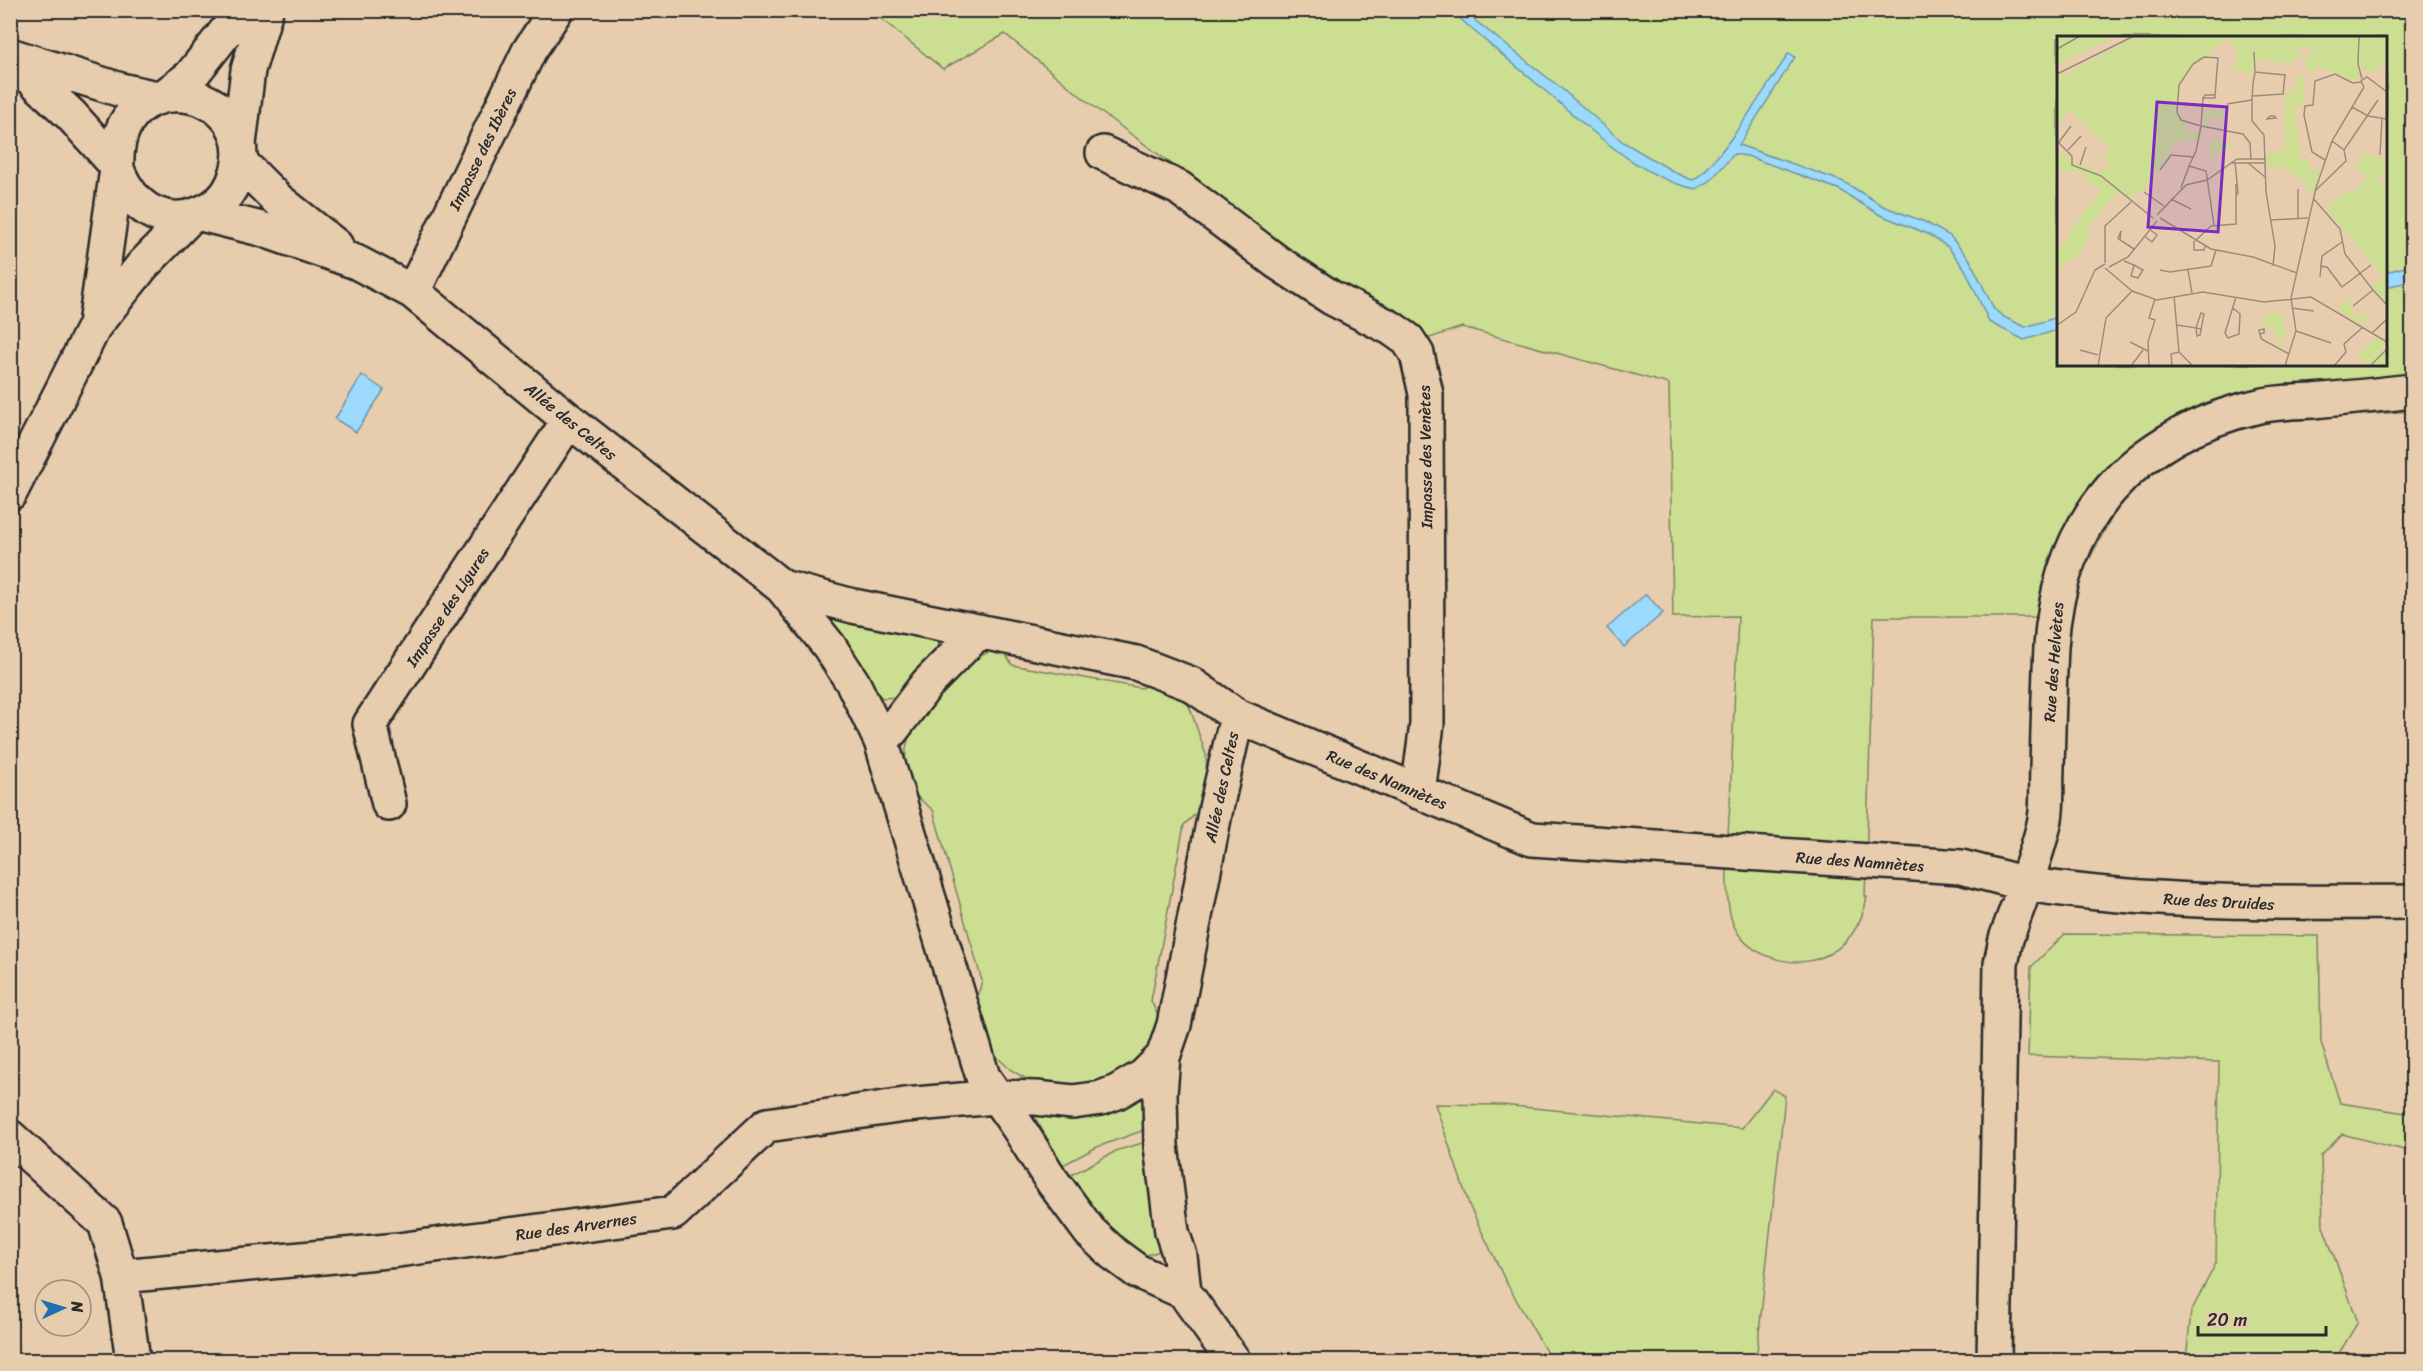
<svg xmlns="http://www.w3.org/2000/svg" width="2423" height="1371" viewBox="0 0 2423 1371" font-family="Sriracha,sans-serif">
<style>
.green{fill:#cbde92;stroke:#7b845e;stroke-width:1.5;fill-rule:evenodd}
.water{fill:#9bdafc;stroke:#6e94a8;stroke-width:1.5}
.lines{fill:none;stroke-linecap:round;stroke-linejoin:round}
.minor-casing{stroke:#2b2b2b;stroke-width:38}
.minor{stroke:#e7ccae;stroke-width:33}
.labels{text-anchor:middle;stroke-width:6;stroke-linejoin:round;paint-order:stroke}
.street-label{font-size:16px;fill:#2b2b2b;stroke:#e7ccae}
.inset-road{fill:none;stroke:#9c8c7a;stroke-width:1.5}
.view{fill:#7b2cbf;fill-opacity:0.15;stroke:#7b2cbf;stroke-width:3}
.inset-edge{fill:none;stroke:#2b2b2b;stroke-width:3}
</style>
<rect width="100%" height="100%" fill="#e7ccae"/>
<filter id="ink" filterUnits="userSpaceOnUse"><feTurbulence type="fractalNoise" baseFrequency=".0167" numOctaves="2"/><feDisplacementMap in="SourceGraphic" scale="12" xChannelSelector="R" yChannelSelector="G"/><feConvolveMatrix kernelMatrix="1 2 1 2 8 2 1 2 1" color-interpolation-filters="sRGB"/></filter>
<g filter="url(#ink)">
<path class="green" d="M 872,11 L 2412,11 L 2412,411 L 2256,423 L 2194,445 L 2142,482 L 2116,510 L 2079,578 L 2072,617 L 1874,617 L 1865,896 L 1867,897 C 1862,925 1847,948 1820,958 C 1788,969 1744,955 1732,921 C 1723,894 1728,833 1730,803 C 1733,741 1735,678 1738,616 L 1673,617 L 1669,384 L 1462,327 L 1427,339 L 1399,315 L 1322,274 L 1094,107 L 1005,34 L 943,69 ZM 2058,38 L 2386,38 L 2386,364 L 2058,364 Z
M 836,615 L 934,636 L 938,640 L 940,649 L 898,697 L 883,698 L 876,693 L 830,624 Z
M 1002,648 L 1012,665 L 1141,688 L 1160,679 L 1184,698 L 1190,708 L 1206,755 L 1207,781 L 1205,805 L 1184,825 L 1151,1001 L 1163,1026 L 1151,1052 L 1109,1081 L 1052,1089 L 1028,1080 L 1011,1070 L 996,1056 L 985,1039 L 974,1009 L 982,981 L 933,810 C 926,804 917,798 912,791 C 908,785 907,776 906,769 C 901,729 926,704 952,679 C 967,665 981,652 1002,648 Z
M 2065,934 L 2319,936 L 2321,1043 L 2340,1103 L 2412,1114 L 2412,1152 L 2342,1134 L 2321,1156 L 2323,1226 L 2358,1322 L 2335,1360 L 2186,1360 L 2191,1312 L 2216,1263 L 2219,1062 L 2028,1056 L 2031,967 Z
M 1146,1089 L 1150,1128 L 1097,1147 L 1063,1165 L 1034,1116 L 1034,1113 Z
M 1773,1089 L 1785,1096 L 1756,1360 L 1551,1360 L 1506,1282 L 1470,1207 L 1435,1104 L 1502,1105 L 1742,1128 Z
M 1150,1141 L 1161,1248 L 1157,1252 L 1146,1255 C 1119,1249 1084,1200 1069,1176 L 1118,1150 Z"/>
<path class="water" d="M 1452,11 L 1463,11 L 1562,89 L 1623,142 L 1676,173 L 1692,180 C 1712,175 1774,75 1789,53 L 1795,57 L 1739,145 L 1844,182 L 1883,206 L 1925,222 L 1950,236 L 1970,260 L 1994,309 L 2004,317 L 2025,327 L 2058,317 L 2058,330 L 2024,340 L 1989,322 L 1965,269 L 1948,247 L 1928,234 L 1880,215 L 1838,189 L 1747,156 L 1734,154 L 1710,181 L 1696,189 C 1635,177 1582,121 1536,83 C 1508,59 1479,37 1452,11 Z
M 2412,265 L 2412,281 L 2386,287 L 2386,272 Z
M 362,375 L 384,390 L 356,432 L 335,419 Z
M 1646,594 L 1663,613 L 1624,647 L 1607,628 Z"/>
<g class="lines">
<defs>
<path id="minor" d="M 10,55 L 121,90 L 157,98
M 12,60 L 71,115 L 117,166
M 166,95 L 190,77 L 243,10
M 239,144 L 248,70 L 266,10
M 1103,153 L 1179,188 L 1277,262 L 1332,298 L 1391,328 L 1408,340 L 1417,354 L 1426,394 L 1427,724 L 1418,792
M 240,162 L 278,200 L 336,246
M 201,214 L 261,229 L 356,262 L 413,292 L 569,420 L 782,587 L 829,646 L 853,683 L 881,741 L 983,1077 L 1018,1127 L 1050,1178 L 1090,1232 L 1114,1254 L 1137,1271 L 1184,1292 L 1233,1360
M 413,292 L 529,51 L 556,10
M 95,325 L 117,169 C 111,56 262,84 237,172 C 233,187 224,201 211,208 C 169,232 133,211 117,169
M 2412,391 C 2379,395 2346,398 2313,401 C 2295,402 2276,402 2259,406 C 2133,435 2059,518 2051,647 C 2049,688 2048,728 2047,769 C 2046,785 2048,803 2045,819 C 2041,841 2032,863 2026,884 C 2154,904 2283,903 2412,902
M 10,493 L 95,325 L 143,265 L 190,217
M 1237,716 L 1532,839 L 1961,867 L 2026,884 L 2006,939 L 2001,964 L 1994,1360
M 881,741 L 892,730 L 927,684 L 979,631
M 389,804 L 370,724 L 569,420
M 1163,1057 L 1160,1094 L 1161,1146 L 1172,1232 L 1180,1256 L 1184,1292
M 10,1137 L 105,1223 L 121,1276 L 133,1360
M 121,1276 L 398,1250 L 673,1213 L 767,1125 L 905,1105 L 995,1097 L 1036,1098 L 1073,1102 L 1101,1098 L 1117,1092 L 1144,1076 L 1163,1057 L 1174,1025 L 1216,808 L 1237,716 L 1191,684 L 1136,663 L 853,606 L 782,587"/>
</defs>
<use href="#minor" class="minor-casing"/>
<use href="#minor" class="minor"/>
</g>
</g>
<g class="labels">
<g class="street-label">
<text transform="translate(482 149) rotate(-64)" y="6">Impasse des Ibères</text>
<text transform="translate(571 421) rotate(39)" y="6">Allée des Celtes</text>
<text transform="translate(1425 457) rotate(-91)" y="6">Impasse des Venètes</text>
<text transform="translate(447 607) rotate(-57)" y="6">Impasse des Ligures</text>
<text transform="translate(2053 662) rotate(-86)" y="6">Rue des Helvètes</text>
<text transform="translate(1387 779) rotate(23)" y="6">Rue des Namnètes</text>
<text transform="translate(1221 787) rotate(-78)" y="6">Allée des Celtes</text>
<text transform="translate(1860 861) rotate(4)" y="6">Rue des Namnètes</text>
<text transform="translate(2219 901) rotate(3)" y="6">Rue des Druides</text>
<text transform="translate(576 1226) rotate(-8)" y="6">Rue des Arvernes</text>
</g>
</g>
<g transform="translate(2057 36)">
<rect width="330" height="330" fill="#e7ccae"/>
<path d="M 0,0 L 60,0 L 0,29 ZM 82,0 L 330,0 L 330,26 L 317,37 L 300,31 L 303,40 L 297,45 L 261,30 L 252,38 L 248,26 L 251,18 L 259,13 L 239,12 L 245,18 L 233,28 L 198,23 L 195,39 L 176,33 L 181,20 L 173,2 L 153,14 L 154,21 L 140,25 L 123,49 L 121,76 L 130,86 L 129,96 L 145,98 L 146,103 L 117,106 L 113,118 L 85,156 L 81,154 L 75,162 L 64,155 L 51,166 L 32,190 L 31,203 L 19,224 L 12,223 L 0,238 L 0,213 L 12,204 L 11,197 L 44,155 L 26,141 L 28,137 L 0,133 L 0,123 L 6,116 L 13,125 L 42,136 L 54,129 L 46,123 L 54,113 L 12,73 L 0,91 L 0,42 ZM 239,40 L 247,42 L 246,71 L 237,70 L 243,116 L 246,125 L 256,122 L 252,125 L 253,135 L 263,133 L 255,161 L 247,145 L 224,131 L 210,132 L 210,117 L 228,114 L 228,57 L 238,57 ZM 157,68 L 159,75 L 170,76 L 170,83 L 154,80 L 152,90 L 148,90 L 147,75 L 156,74 ZM 154,103 L 172,106 L 176,109 L 153,121 ZM 307,118 L 330,123 L 322,146 L 330,148 L 330,266 L 315,251 L 327,241 L 270,173 L 284,159 L 302,153 L 310,140 L 298,133 ZM 291,261 L 296,276 L 305,282 L 309,276 L 312,279 L 306,288 L 281,274 ZM 225,277 L 228,294 L 224,312 L 220,310 L 224,301 L 218,299 L 216,291 L 208,292 L 206,280 ZM 320,301 L 328,307 L 323,314 L 330,321 L 330,330 L 311,330 L 301,320 Z" fill="#cbde92"/>
<path class="inset-road" d="M 302,0 L 301,28 L 305,43M 0,13 L 23,0M 197,16 L 198,35M 0,38 L 77,0M 307,51 L 304,45 L 310,41 L 330,56M 148,59 L 158,59 L 158,62 L 146,62 ZM 146,62 L 144,90 L 124,84 L 120,76 L 122,49 L 136,28 L 147,21 L 161,22 L 158,59M 195,64 L 195,62 L 196,48 L 198,36 L 228,39 L 226,58 L 196,60M 170,68 L 195,64 L 195,85 L 207,99 L 209,156 L 218,210 L 216,230M 295,71 L 311,80 L 330,83M 213,80 L 217,80 L 219,82 L 210,83 ZM 0,105 L 15,120 L 15,129 L 44,140 L 96,182M 2,106 L 14,90M 11,114 L 24,100M 287,114 L 321,64M 323,119 L 325,83M 268,124 L 255,116 L 247,79 L 248,70 L 256,69 L 258,45 L 278,38 L 296,47 L 304,46M 178,126 L 181,157 L 179,160 L 179,148M 175,127 L 209,127M 191,127 L 208,141M 23,129 L 29,111M 132,130 L 139,115 L 144,90 L 186,98 L 193,107 L 194,123M 103,134 L 114,119 L 137,121M 124,152 L 132,130 L 149,135 L 157,189M 241,153 L 241,182M 258,155 L 289,125 L 287,114 L 275,105M 87,156 L 107,170M 256,162 L 283,193 L 288,218 L 316,254M 114,163 L 134,173M 100,179 L 129,149 L 150,144 L 180,123 L 209,123M 103,182 L 154,213 L 196,221 L 240,237M 213,184 L 251,182M 87,200 L 95,206 L 100,199 L 92,193M 63,204 L 64,195 L 61,202 L 63,204 L 77,213M 137,205 L 137,214 L 147,214 L 148,210M 138,205 L 154,190 L 179,188 L 179,160M 67,225 L 77,229 L 86,234 L 81,242 L 74,240 L 77,229M 48,227 L 48,190 L 74,166M 263,230 L 270,231 L 285,251 L 314,229M 52,231 L 71,221 L 100,185M 103,234 L 113,236 L 154,230 L 159,214M 131,234 L 135,257M 263,241 L 265,220 L 285,206M 75,255 L 100,264 L 146,256 L 207,266 L 254,261 L 330,306M 117,260 L 122,316 L 136,330M 296,270 L 316,254 L 330,269M 176,272 L 183,278 L 182,298 L 171,302 L 168,297 L 179,261M 235,272 L 257,275M 0,289 L 19,276 L 38,234 L 48,228M 120,289 L 139,292 L 144,277 L 147,278 L 143,299 L 140,300 L 139,292 L 144,293M 239,295 L 274,307M 315,297 L 330,283M 203,298 L 207,297 L 207,293 L 202,294 L 204,302 L 206,304 L 232,318M 73,306 L 91,315M 23,314 L 41,319M 41,330 L 49,282 L 75,255 L 48,232M 74,330 L 86,314M 92,330 L 91,306 L 98,284 L 92,282 L 98,263M 115,330 L 114,318 L 122,316M 228,330 L 239,295 L 234,262 L 259,152 L 275,105 L 307,51M 277,330 L 289,316 L 287,308 L 306,291M 313,330 L 330,313"/>
<path class="view" d="M 100,66 L 170,71 L 161,196 L 91,191 Z"/>
<rect width="330" height="330" class="inset-edge"/>
</g>
<rect width="2423" height="1371" fill="none" stroke="#e7ccae" stroke-width="36"/>
<rect x="18" y="18" width="2387" height="1335" fill="none" stroke="#2b2b2b" stroke-width="2" filter="url(#ink)"/>
<g transform="translate(63 1308) rotate(86)"><circle r="28" fill="#e7ccae" stroke="#9c8c7a" stroke-width="1.5"/>
<path d="M0-4.5L10 22L0 15L-10 22Z" fill="#1f6fb2"/>
<text y="-9" font-size="16" font-weight="bold" text-anchor="middle" fill="#2b2b2b">N</text>
</g>
<path d="M2198 1326v9h128v-9" fill="none" stroke="#2b2b2b" stroke-width="3"/>
<text x="2207" y="1326" font-size="18" fill="#2b2b2b" stroke="#e7ccae" stroke-width="4.5" paint-order="stroke">20 m</text>
</svg>
